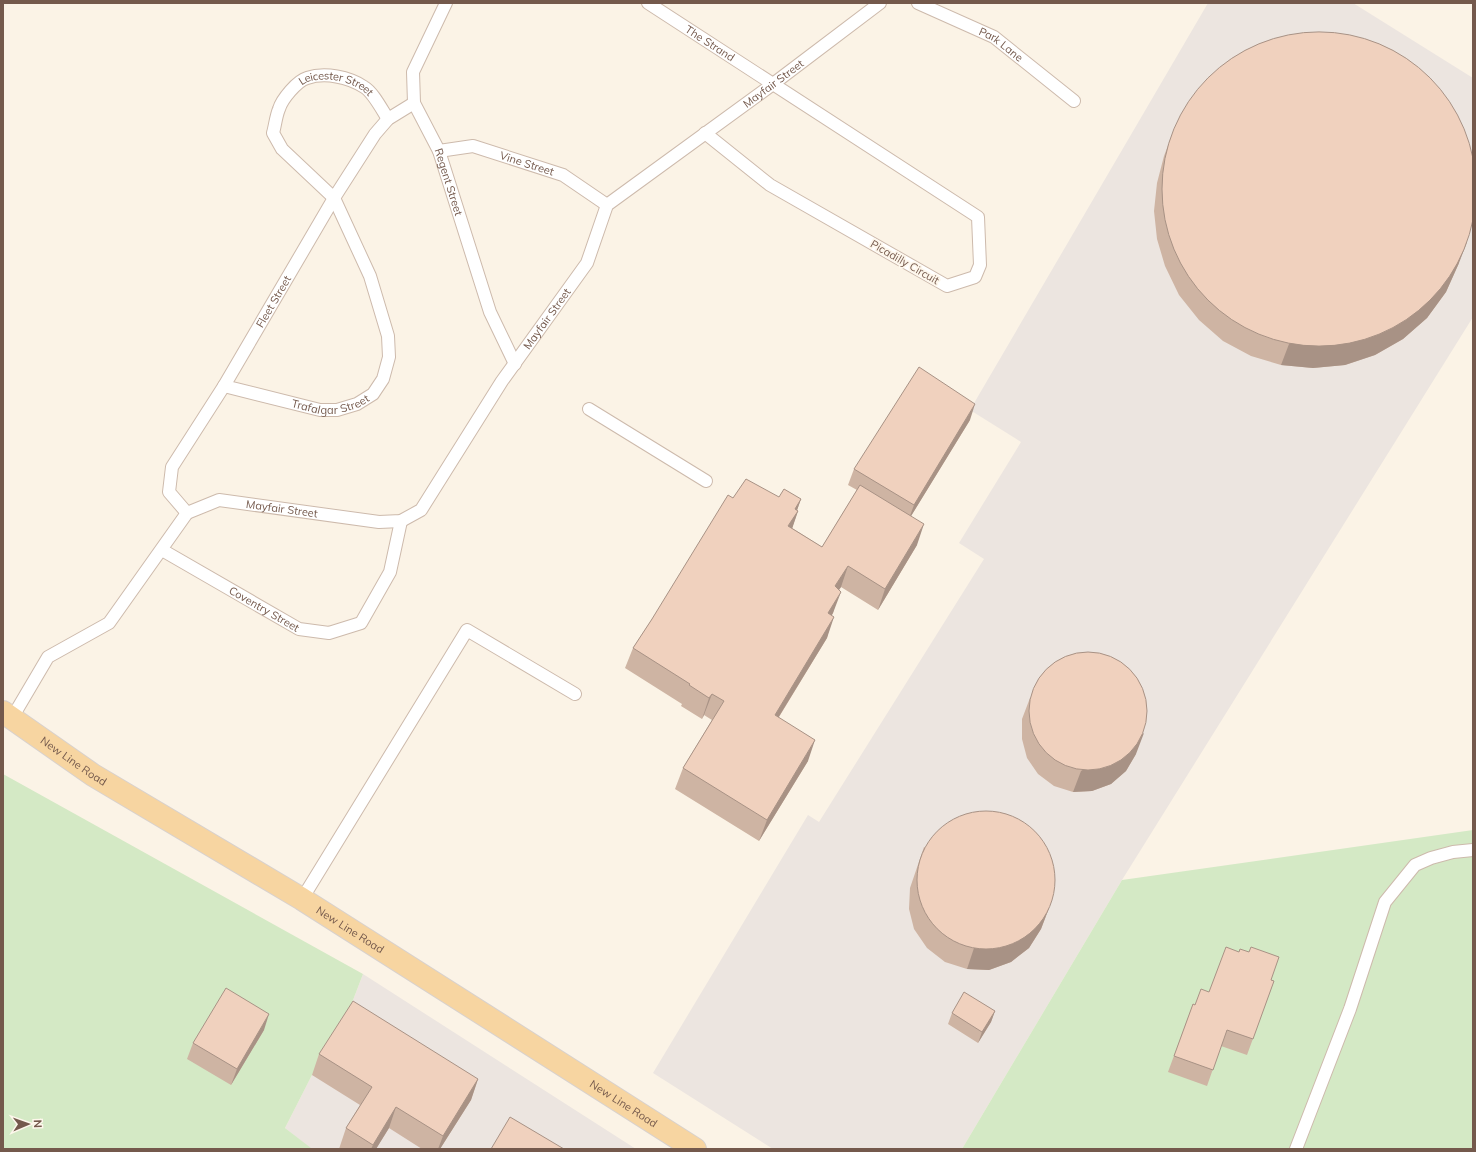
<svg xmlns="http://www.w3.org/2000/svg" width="1476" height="1152" viewBox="0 0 1476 1152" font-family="Mulish,sans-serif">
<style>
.industrial{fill:#ece5e0}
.green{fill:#d4e9c5}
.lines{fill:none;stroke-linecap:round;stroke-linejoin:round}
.service-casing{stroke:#cdbaac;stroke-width:14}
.primary-casing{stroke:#d8d1cd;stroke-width:24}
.service{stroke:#fff;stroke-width:12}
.primary{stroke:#f7d5a1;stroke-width:22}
.wall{fill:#ceb4a3}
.shaded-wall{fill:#a89285}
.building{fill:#f0d1be;stroke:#a89285}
.labels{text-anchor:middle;stroke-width:3.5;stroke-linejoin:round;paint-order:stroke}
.street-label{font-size:11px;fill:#74594c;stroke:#fef7ec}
</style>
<rect width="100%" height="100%" fill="#fbf3e6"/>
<path class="industrial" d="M 1208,3 L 1353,3 L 1473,78 L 1473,317 L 1122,880 L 962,1149 L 773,1149 L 653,1073 L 808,815 L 819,822 L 984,559 L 959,543 L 1021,442 L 970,410 Z
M 363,974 L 636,1149 L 310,1149 L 310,1148 L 285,1128 L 312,1075 L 345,1021 Z"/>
<path class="green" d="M 3,774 L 363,974 L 345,1021 L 312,1075 L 285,1128 L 311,1148 L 310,1149 L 3,1149 Z
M 1473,830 L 1473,1149 L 962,1149 L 1122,880 Z"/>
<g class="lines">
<defs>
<g id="service">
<path id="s1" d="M 446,3 L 413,72 L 414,103 L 439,151 L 490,312 L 515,364"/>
<path id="s2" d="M 648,3 L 978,217 L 980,265 L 975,277 L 947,286 L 770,185 L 705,133"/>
<path id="s3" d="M 918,3 L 994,37 L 1074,101"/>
<path id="s4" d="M 439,151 L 473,146 L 563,175 L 607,205"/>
<path id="s5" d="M 224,386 L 320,410 L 337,410 L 357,404 L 373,394 L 383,379 L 389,357 L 388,336 L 370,276 L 334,198 L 282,149 L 273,133 C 275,126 276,116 279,109 C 282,99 297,81 307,78 C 325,72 349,77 364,87 C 373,92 382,110 388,119"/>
<path d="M 589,409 L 706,481"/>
<path id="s6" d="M 187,513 L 219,500 L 379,522 L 401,521 L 421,510 L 502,381 L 587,263 L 607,205 L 773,84 L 880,3"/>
<path id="s7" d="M 187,513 L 169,492 L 172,467 L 224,386 L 334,198 L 375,134 L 388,119 L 414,103"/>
<path id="s8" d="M 162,550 L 299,629 L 329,633 L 361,623 L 390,572 L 401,521"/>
<path d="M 12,718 L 48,657 L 109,623 L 187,513"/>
<path d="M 302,899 L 467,630 L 575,694"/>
<path d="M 1296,1149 L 1350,1009 L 1385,902 L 1415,865 L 1431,858 L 1453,852 L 1473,850"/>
</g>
<g id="primary">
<path id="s9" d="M 3,712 L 93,775 L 302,899 L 695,1149"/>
</g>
</defs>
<use href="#service" class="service-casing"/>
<use href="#primary" class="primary-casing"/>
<use href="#service" class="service"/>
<use href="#primary" class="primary"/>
</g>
<path class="wall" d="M 1172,135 L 1459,263 L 1446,292 L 1427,318 L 1403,339 L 1375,355 L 1345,365 L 1313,368 L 1281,365 L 1251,356 L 1223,341 L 1199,320 L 1179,295 L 1165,266 L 1157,239 L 1154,211 L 1157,183 L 1164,156 Z
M 970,420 L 911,516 L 917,545 L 878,610 L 841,587 L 839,590 L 833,613 L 832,615 L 827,638 L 779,717 L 808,761 L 759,841 L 675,789 L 683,768 L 712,720 L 704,715 L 702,719 L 681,706 L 682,704 L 625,668 L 633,648 L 733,498 L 779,497 L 801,499 L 797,510 L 798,511 L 792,528 L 822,547 L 857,490 L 848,485 L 854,469 Z
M 1030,698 L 1136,754 L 1126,771 L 1111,784 L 1092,791 L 1073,792 L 1054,786 L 1038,774 L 1027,758 L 1022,739 L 1022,719 Z
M 924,847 L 1049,908 L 1041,929 L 1029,948 L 1011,962 L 989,970 L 967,969 L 945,962 L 927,948 L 914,929 L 909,909 L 910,888 Z
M 1271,980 L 1274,981 L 1247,1055 L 1221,1046 L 1207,1086 L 1168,1072 L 1193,1004 L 1195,1005 L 1209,992 Z
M 995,1011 L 991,1022 L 978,1043 L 948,1024 L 952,1013 Z
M 264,1030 L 231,1085 L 187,1059 L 193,1043 Z
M 319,1054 L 478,1079 L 471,1100 L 440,1149 L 422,1149 L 389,1128 L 376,1149 L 339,1149 L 346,1128 L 360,1105 L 312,1075 Z"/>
<path class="shaded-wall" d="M 1467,242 L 1459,263 L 1446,292 L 1427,318 L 1403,339 L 1375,355 L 1345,365 L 1313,368 L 1281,365 L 1289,344 Z
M 975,404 L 970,420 L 908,521 L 914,505 Z
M 801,499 L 795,516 L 798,511 L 791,532 L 781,547 L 795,509 Z
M 924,524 L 917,545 L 878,610 L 885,589 Z
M 848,566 L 841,587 L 827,607 L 835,586 Z
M 841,592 L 833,613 L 820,634 L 828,613 Z
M 834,617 L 827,638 L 767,736 L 775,715 Z
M 712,694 L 704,715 L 702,719 L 709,698 Z
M 1144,733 L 1136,754 L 1126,771 L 1111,784 L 1092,791 L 1073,792 L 1081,771 Z
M 815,740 L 808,761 L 759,841 L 767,820 Z
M 1049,908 L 1041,929 L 1029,948 L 1011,962 L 989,970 L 967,969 L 974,948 Z
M 995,1011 L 991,1022 L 978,1043 L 982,1032 Z
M 269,1014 L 264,1030 L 231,1085 L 237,1069 Z
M 478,1079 L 471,1100 L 440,1149 L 438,1149 L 443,1136 Z
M 396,1107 L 389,1128 L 376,1149 L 371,1149 L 373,1145 Z"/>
<path class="building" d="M1162 189a157 157 0 1 1 314 0a157 157 0 1 1-314 0Z
M 919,367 L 975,404 L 914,505 L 854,469 Z
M 746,479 L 779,497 L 784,489 L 801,499 L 795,509 L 798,511 L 788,526 L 822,547 L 860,485 L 924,524 L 885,589 L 848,566 L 835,586 L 841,592 L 828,613 L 834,617 L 775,715 L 815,740 L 767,820 L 683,768 L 724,701 L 712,694 L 709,698 L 689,685 L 690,684 L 633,648 L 652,619 L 728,495 L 733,498 Z
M1029 711a59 59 0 1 1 118 0a59 59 0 1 1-118 0Z
M917 880a69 69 0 1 1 138 0a69 69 0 1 1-138 0Z
M 1226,947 L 1239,952 L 1240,949 L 1249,952 L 1251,947 L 1279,957 L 1271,980 L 1274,981 L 1253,1039 L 1227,1030 L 1213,1070 L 1174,1056 L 1193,1004 L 1195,1005 L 1201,989 L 1209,992 Z
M 226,988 L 269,1014 L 237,1069 L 193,1043 Z
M 964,992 L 995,1011 L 982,1032 L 952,1013 Z
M 353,1001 L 478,1079 L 443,1136 L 396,1107 L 373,1145 L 346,1128 L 372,1087 L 319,1054 Z
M 510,1117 L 564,1149 L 491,1149 Z"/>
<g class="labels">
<g class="street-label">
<text dy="4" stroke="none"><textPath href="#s2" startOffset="74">The Strand</textPath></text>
<text dy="4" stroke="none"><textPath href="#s3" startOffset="93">Park Lane</textPath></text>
<text dy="4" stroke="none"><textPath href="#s6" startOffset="806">Mayfair Street</textPath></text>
<text dy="4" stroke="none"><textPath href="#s5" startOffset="554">Leicester Street</textPath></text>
<text dy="4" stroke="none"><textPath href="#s4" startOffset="91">Vine Street</textPath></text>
<text dy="4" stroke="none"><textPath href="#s1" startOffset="194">Regent Street</textPath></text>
<text transform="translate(905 262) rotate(30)" y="4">Picadilly Circuit</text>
<text dy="4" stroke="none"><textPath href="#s7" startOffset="247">Fleet Street</textPath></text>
<text dy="4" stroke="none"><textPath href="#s6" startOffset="470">Mayfair Street</textPath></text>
<text dy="4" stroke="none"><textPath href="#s5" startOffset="110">Trafalgar Street</textPath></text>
<text dy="4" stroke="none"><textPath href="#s6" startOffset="98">Mayfair Street</textPath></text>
<text dy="4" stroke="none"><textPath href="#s8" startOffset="118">Coventry Street</textPath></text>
<text dy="4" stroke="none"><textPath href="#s9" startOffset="86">New Line Road</textPath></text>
<text dy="4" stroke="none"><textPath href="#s9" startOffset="410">New Line Road</textPath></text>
<text dy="4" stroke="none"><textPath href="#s9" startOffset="734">New Line Road</textPath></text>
</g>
</g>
<rect width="1476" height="1152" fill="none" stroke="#74594c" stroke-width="8"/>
<g transform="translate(28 1124) rotate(88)" stroke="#fef7ec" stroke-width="3" paint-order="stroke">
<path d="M0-3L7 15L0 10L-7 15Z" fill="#74594c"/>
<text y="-6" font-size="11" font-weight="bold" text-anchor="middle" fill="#74594c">N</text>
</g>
</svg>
